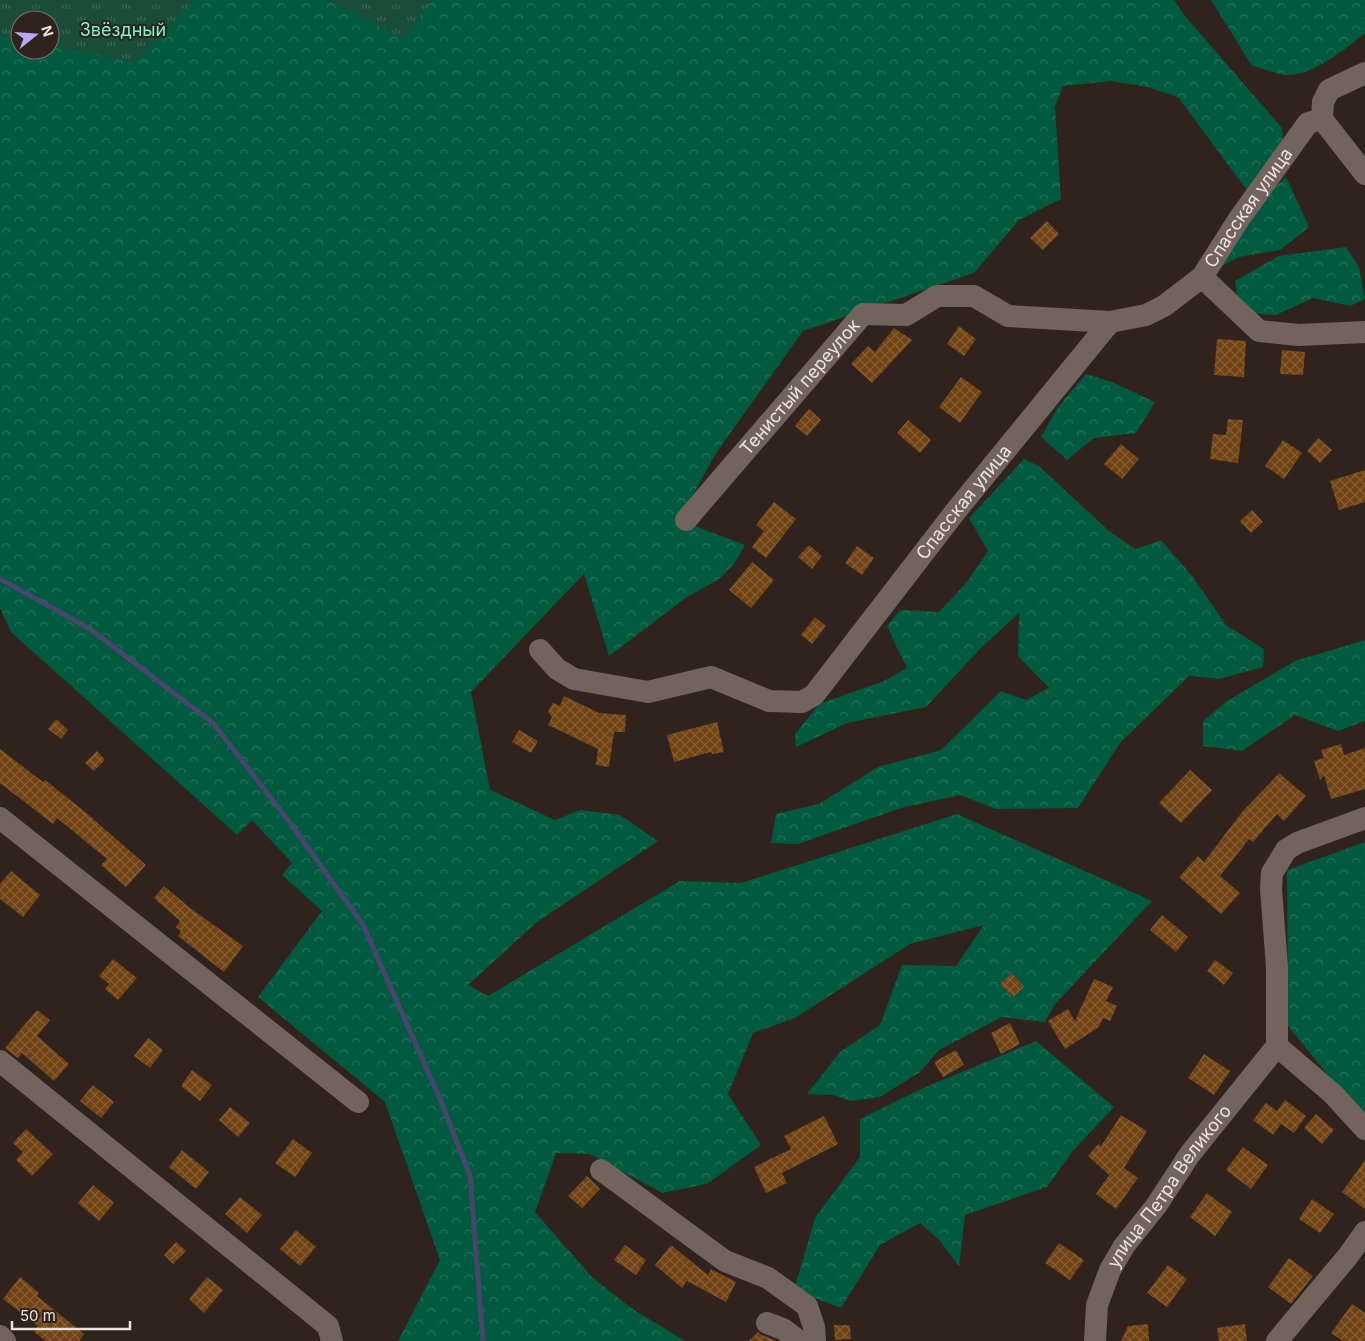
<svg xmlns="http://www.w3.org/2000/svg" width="1365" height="1341" viewBox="0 0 1365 1341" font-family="Inter,sans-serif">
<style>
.forest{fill:url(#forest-crowns);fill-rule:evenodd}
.park{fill:url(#park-tufts)}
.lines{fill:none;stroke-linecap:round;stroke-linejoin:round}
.stream{stroke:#47456c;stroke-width:5}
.building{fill:url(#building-cross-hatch)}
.minor{stroke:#72635d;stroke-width:22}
.labels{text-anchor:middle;stroke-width:4;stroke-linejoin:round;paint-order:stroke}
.park-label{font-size:18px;fill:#76fac6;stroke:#30231e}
.street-label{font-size:18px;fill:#ece3df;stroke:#30231e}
</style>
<defs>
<pattern id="forest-crowns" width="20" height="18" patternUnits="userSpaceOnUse" patternTransform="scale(1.25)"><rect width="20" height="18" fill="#005a40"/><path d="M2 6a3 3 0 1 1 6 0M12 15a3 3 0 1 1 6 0" fill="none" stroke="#25725b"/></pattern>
<pattern id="park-tufts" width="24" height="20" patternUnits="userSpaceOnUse" patternTransform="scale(1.25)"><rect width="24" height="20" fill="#184d39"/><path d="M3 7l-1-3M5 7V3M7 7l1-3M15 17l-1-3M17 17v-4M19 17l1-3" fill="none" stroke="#3a6655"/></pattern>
<pattern id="building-cross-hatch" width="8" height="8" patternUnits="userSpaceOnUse" patternTransform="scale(1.25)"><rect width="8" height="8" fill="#714313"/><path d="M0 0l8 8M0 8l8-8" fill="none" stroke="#855e35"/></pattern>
</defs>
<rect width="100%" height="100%" fill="#30231e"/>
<path class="forest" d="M 0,0 L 1174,0 L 1185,16 L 1282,128 L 1283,145 L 1249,193 L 1178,97 L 1147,87 L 1112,81 L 1063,86 L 1055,107 L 1061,199 L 1019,220 L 974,273 L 803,331 L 716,453 L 679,520 L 745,545 L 734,564 L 718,580 L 687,597 L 609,656 L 584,574 L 471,692 L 490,790 L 555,820 L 580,810 L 620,815 L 658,841 L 537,922 L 468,985 L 488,996 L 680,881 L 741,883 L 957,814 L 1152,901 L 1055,1004 L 1045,1022 L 1002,1017 L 939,1050 L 920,1072 L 880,1097 L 851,1101 L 833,1095 L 807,1094 L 840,1052 L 880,1025 L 902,965 L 956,966 L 984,925 L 910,944 L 795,1018 L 753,1033 L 728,1094 L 761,1145 L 707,1184 L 662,1193 L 590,1154 L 556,1153 L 535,1212 L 592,1277 L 631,1308 L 685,1341 L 398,1341 L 440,1260 L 385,1102 L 258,997 L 322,911 L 282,875 L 292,863 L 252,820 L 237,835 L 11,632 L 0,608 ZM 20,20 L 50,20 L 50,50 L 20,50 Z
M 1211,0 L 1365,0 L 1365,33 C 1347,48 1315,74 1290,75 C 1279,76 1263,68 1252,66 Z
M 1286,177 L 1309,227 L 1280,250 L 1239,257 L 1216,269 L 1255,206 Z
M 1346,247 L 1359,267 L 1365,299 L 1350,306 L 1313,298 L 1276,315 L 1248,313 L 1238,300 L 1235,281 L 1279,256 Z
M 1086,374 L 1112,382 L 1155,402 L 1136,433 L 1094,438 L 1067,460 L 1041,437 L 1059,406 Z
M 1024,459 L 1039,466 L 1109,531 L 1135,549 L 1161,540 L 1193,577 L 1226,625 L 1264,649 L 1263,667 L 1219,679 L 1189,676 L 1120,743 L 1078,808 L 996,809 L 960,795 L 901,808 L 798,844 L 771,843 L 776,814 L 819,804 L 878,767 L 941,750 L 1001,691 L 1026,700 L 1049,688 L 1018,656 L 1019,613 L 981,648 L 926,707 L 847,723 L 796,747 L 795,734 L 819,704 L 884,681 L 907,668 L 887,626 L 900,610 L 939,612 L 967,582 L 988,551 L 969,518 Z
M 1365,640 L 1365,721 L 1338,731 L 1295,715 L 1242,751 L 1203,746 L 1203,721 L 1227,701 L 1295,661 Z
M 1365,842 L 1365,1120 L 1288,1026 L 1287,870 Z
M 1036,1041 L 1114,1107 L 1072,1152 L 1047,1187 L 965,1215 L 959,1266 L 940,1241 L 920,1223 L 880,1245 L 841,1308 L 794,1290 L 815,1218 L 860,1157 L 860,1119 L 921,1089 Z"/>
<path class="park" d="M 0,0 L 195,0 L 135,63 L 50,46 L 50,20 L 20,20 L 20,39 L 0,35 Z
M 328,0 L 431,0 L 404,39 Z"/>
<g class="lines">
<path class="stream" d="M 0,579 L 90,629 L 213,723 L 291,824 L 363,925 L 441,1101 L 470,1176 L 483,1341"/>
</g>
<path class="building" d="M 1047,221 L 1059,234 L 1043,250 L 1030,238 Z
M 959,326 L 976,339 L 964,356 L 947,344 Z
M 894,328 L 912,340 L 872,383 L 851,364 L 868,346 L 875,352 Z
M 1217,339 L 1246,341 L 1244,377 L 1214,375 Z
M 1282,350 L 1305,352 L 1303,375 L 1280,374 Z
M 961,377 L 982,392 L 960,423 L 939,407 Z
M 809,409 L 821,420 L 807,436 L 795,426 Z
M 1228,419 L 1243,420 L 1238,463 L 1210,459 L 1213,434 L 1226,435 Z
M 908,420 L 931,440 L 920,453 L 897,433 Z
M 1318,438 L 1332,450 L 1320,463 L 1307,451 Z
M 1283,440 L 1302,453 L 1284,479 L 1265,466 Z
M 1121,444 L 1139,459 L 1122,479 L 1104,464 Z
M 1365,470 L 1365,502 L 1339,510 L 1330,481 Z
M 774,502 L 796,519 L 766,558 L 752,547 L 764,531 L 756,525 Z
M 1252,510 L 1263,522 L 1251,533 L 1240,521 Z
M 809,545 L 822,556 L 812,569 L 798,557 Z
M 857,546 L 874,558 L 862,575 L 845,563 Z
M 752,562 L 774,580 L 751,608 L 729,590 Z
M 815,617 L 826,626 L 812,644 L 801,635 Z
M 564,696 L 599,713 L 626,715 L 625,732 L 614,732 L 609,767 L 596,765 L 598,749 L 548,725 L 552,717 L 548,712 L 553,703 L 560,706 Z
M 56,719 L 68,730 L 61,739 L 48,729 Z
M 717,722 L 724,752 L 712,754 L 711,752 L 674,762 L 667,735 Z
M 519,730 L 538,741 L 531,753 L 512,742 Z
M 1341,744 L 1344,755 L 1365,748 L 1365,789 L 1331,799 L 1324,775 L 1320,780 L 1314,761 L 1324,758 L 1321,750 Z
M 0,749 L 43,782 L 45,780 L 84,811 L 146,865 L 126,887 L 101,865 L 107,859 L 57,818 L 53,824 L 0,783 Z
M 97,751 L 105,760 L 94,771 L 85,763 Z
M 1190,770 L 1212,790 L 1181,823 L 1159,803 Z
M 1279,773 L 1306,796 L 1284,821 L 1277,814 L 1253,842 L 1249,839 L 1220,876 L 1240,893 L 1221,914 L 1179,877 L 1198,856 L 1204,862 L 1242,812 Z
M 11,871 L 40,895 L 23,917 L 0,899 L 0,884 Z
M 164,886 L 190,908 L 243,946 L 224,972 L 178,936 L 181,931 L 176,927 L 180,921 L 154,898 Z
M 1162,915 L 1188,937 L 1176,952 L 1150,930 Z
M 113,959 L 137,978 L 118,1000 L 105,989 L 109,984 L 99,976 Z
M 1215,960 L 1233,973 L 1224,985 L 1207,971 Z
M 1012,973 L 1024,987 L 1013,997 L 1000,984 Z
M 1094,979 L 1113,987 L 1106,1001 L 1117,1006 L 1110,1021 L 1103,1018 L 1099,1027 L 1065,1049 L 1048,1021 L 1068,1009 L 1075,1021 Z
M 37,1010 L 50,1020 L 37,1036 L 69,1064 L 54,1081 L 22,1053 L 18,1058 L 5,1048 Z
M 1010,1023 L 1020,1044 L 1001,1054 L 991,1033 Z
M 148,1038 L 163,1050 L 150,1068 L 134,1056 Z
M 956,1050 L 964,1065 L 943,1077 L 934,1062 Z
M 1204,1054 L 1230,1071 L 1214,1095 L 1188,1078 Z
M 192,1070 L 212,1085 L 200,1101 L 181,1086 Z
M 93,1085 L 114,1102 L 101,1118 L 80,1101 Z
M 1285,1100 L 1306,1116 L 1294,1133 L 1281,1124 L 1273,1135 L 1253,1120 L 1266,1103 L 1277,1111 Z
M 230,1107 L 250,1123 L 238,1137 L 219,1120 Z
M 1316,1114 L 1334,1130 L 1322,1144 L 1304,1128 Z
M 1121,1115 L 1147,1131 L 1124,1168 L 1138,1178 L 1116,1209 L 1096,1194 L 1109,1175 L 1088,1156 L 1098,1144 L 1101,1146 Z
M 824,1116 L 838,1144 L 782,1173 L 787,1183 L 766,1193 L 754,1167 L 791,1149 L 784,1136 Z
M 26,1129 L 53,1154 L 32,1176 L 16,1160 L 23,1152 L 13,1143 Z
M 293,1139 L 312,1153 L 295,1177 L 275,1163 Z
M 1243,1147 L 1268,1165 L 1251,1189 L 1226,1170 Z
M 182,1150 L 209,1172 L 196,1189 L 169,1167 Z
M 1365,1160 L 1365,1209 L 1342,1192 Z
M 587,1176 L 600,1189 L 582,1208 L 568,1196 Z
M 93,1185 L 114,1203 L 99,1221 L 78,1203 Z
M 1207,1193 L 1232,1212 L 1215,1236 L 1190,1217 Z
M 240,1197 L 262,1215 L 247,1233 L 225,1214 Z
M 1312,1199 L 1334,1214 L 1320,1233 L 1299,1219 Z
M 296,1230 L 316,1247 L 300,1266 L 280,1249 Z
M 176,1242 L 186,1251 L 173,1264 L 164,1255 Z
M 1059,1243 L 1084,1260 L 1070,1280 L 1045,1263 Z
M 625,1245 L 646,1260 L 636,1275 L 614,1260 Z
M 671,1245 L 708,1275 L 711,1269 L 736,1282 L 726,1302 L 687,1281 L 682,1288 L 655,1265 Z
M 1289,1258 L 1313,1276 L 1291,1304 L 1268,1287 Z
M 1168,1265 L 1187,1279 L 1167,1307 L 1147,1293 Z
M 20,1277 L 39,1293 L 37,1296 L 84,1334 L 79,1341 L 46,1341 L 34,1332 L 38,1326 L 3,1299 Z
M 207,1277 L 223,1290 L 204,1313 L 189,1299 Z
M 1352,1304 L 1365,1313 L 1365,1341 L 1343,1341 L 1331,1333 Z
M 1148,1324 L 1149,1341 L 1121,1341 L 1128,1326 Z
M 1245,1324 L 1247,1341 L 1219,1341 L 1217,1328 Z
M 834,1325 L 850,1325 L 851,1339 L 835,1340 Z
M 758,1332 L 762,1335 L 777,1341 L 749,1341 Z"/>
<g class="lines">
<g class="minor">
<path d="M 1365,73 L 1329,90 L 1323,102 L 1322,119 L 1365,174"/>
<path d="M 1202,277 L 1259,331 L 1299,335 L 1365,332"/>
<path id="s1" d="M 686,520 L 863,314 L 906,315 L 937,296 L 974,296 L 1008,316 L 1110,322"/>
<path id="s2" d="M 540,650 L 557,669 L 574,679 L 648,692 L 711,677 L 769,701 L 802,702 L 814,695 L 955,512 L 1110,322 L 1146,315 L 1164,306 L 1202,277 L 1239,219 L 1308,123 L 1322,119"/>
<path d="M 0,818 L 358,1102"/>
<path d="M 1365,818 L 1297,843 L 1286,850 L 1272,873 L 1271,889 L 1277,967 L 1277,1046 L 1333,1094 L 1365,1129"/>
<path d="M 0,1061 L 328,1326 L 332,1341"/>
<path d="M 601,1170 L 725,1261 L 768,1278 L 807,1306 L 814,1327 L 815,1341"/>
<path d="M 767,1323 L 783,1329 L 799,1341"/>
<path d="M 0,1336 L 5,1341"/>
<path id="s3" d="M 1095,1341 L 1097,1305 L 1110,1270 L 1124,1246 L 1156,1206 L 1190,1154 L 1277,1046"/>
<path d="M 1277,1341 L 1348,1256 L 1365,1232"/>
</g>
</g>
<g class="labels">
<g class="park-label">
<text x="123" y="36">Звёздный</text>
</g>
<g class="street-label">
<text dy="6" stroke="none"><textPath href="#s2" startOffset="959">Спасская улица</textPath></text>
<text dy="6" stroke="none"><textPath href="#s1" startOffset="175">Тенистый переулок</textPath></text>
<text dy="6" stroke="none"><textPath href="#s2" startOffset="539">Спасская улица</textPath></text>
<text dy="6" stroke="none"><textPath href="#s3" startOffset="176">улица Петра Великого</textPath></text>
</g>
</g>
<g transform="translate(35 35) rotate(73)"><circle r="24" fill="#30231e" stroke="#7b706b"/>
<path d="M0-4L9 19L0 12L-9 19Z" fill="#bca9f5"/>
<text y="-8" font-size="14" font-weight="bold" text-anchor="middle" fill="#ece3df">N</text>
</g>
<path d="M12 1321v8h118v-8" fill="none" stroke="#ece3df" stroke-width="2.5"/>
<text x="20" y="1321" font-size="15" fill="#ece3df" stroke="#30231e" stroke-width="4" paint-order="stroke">50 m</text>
</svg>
